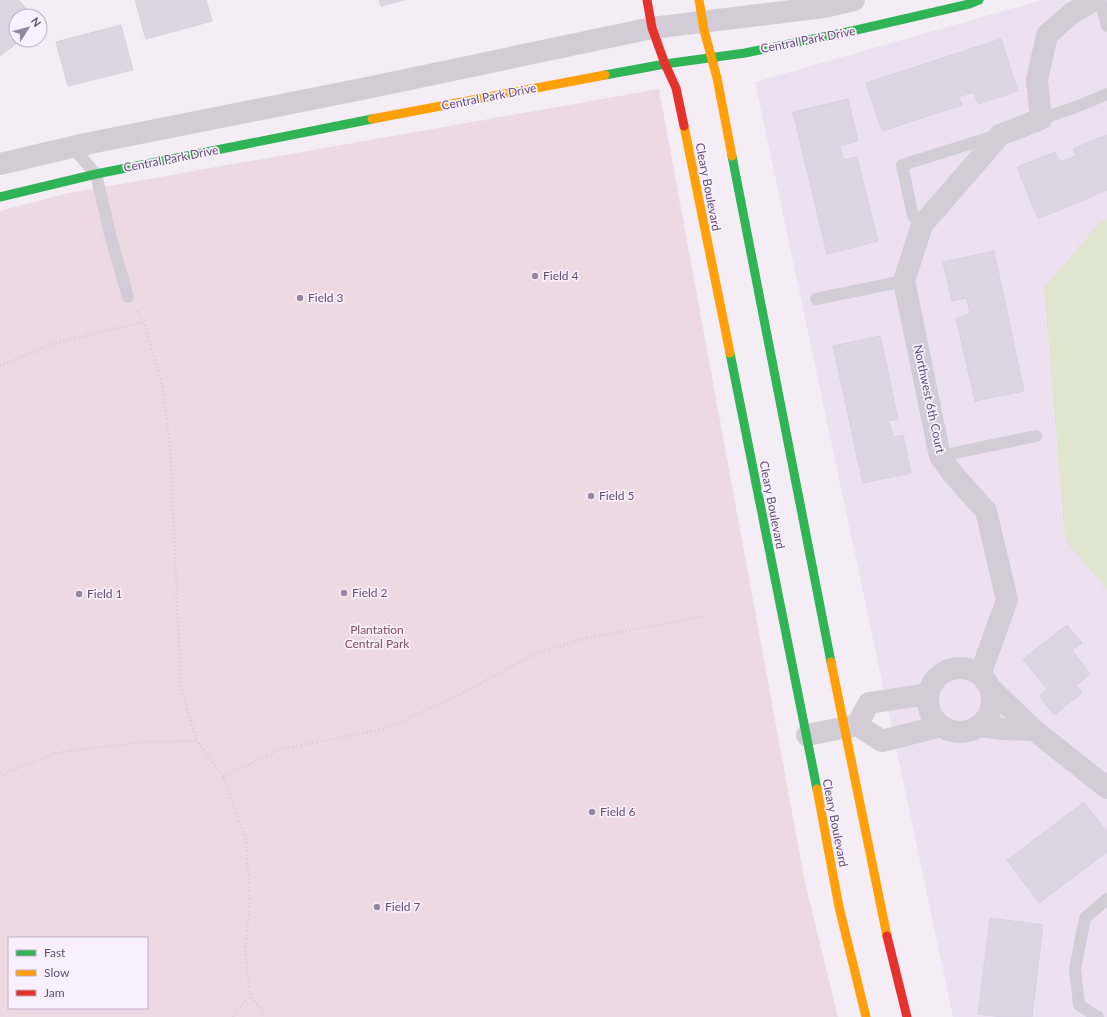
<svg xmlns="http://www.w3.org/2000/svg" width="1107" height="1017" viewBox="0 0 1107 1017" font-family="Lato,sans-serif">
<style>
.residential{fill:#ede1f1}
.green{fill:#ecd9e2;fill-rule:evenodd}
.water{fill:#e0e5d0}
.building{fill:#ddd5e2;stroke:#d9d0de}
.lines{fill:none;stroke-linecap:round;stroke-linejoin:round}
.path{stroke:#d2cdd6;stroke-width:2.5;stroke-dasharray:1 3;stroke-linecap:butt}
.lane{stroke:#d2ccd7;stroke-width:12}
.street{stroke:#d2ccd7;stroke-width:22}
.fast{stroke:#30b455;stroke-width:9}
.slow{stroke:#ff9f0a;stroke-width:9}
.jam{stroke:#e5322d;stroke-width:9}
.poi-dot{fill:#9487a0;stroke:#faeffd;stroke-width:1.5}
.labels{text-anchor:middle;stroke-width:3.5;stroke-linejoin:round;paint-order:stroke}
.street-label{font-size:12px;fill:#615072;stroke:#faeffd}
.poi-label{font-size:12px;fill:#615072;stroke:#faeffd;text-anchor:start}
.park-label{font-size:12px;fill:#814f57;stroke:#faeffd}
</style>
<rect width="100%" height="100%" fill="#f4edf6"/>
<path class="residential" d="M 1042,0 L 1107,0 L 1107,1017 L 953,1017 L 755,82 Z"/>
<path class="green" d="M 659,89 L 805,883 L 838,1017 L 0,1017 L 0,211 L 64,194 ZM 9,938 L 147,938 L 147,1008 L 9,1008 Z"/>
<path class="water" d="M 1107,220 L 1107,590 L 1065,540 L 1044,288 L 1099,223 Z"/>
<path class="building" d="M 0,0 L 19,0 L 32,16 L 16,16 L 16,40 L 21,40 L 0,56 Z
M 135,0 L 206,0 L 212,21 L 146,39 Z
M 379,0 L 405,0 L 381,6 Z
M 121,25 L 133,70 L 68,86 L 56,42 Z
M 1001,39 L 1018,91 L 978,104 L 974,92 L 959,97 L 962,105 L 882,131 L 866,83 Z
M 848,99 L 858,141 L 840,146 L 843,160 L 857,157 L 878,241 L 827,254 L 793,112 Z
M 1107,135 L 1107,190 L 1038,219 L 1017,167 L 1055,152 L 1060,162 L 1076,156 L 1073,149 Z
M 994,251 L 1024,391 L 975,401 L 956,318 L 970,314 L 967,298 L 952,301 L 943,262 Z
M 880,336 L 898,419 L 889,421 L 893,437 L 903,435 L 911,473 L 863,483 L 833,346 Z
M 1067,625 L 1082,643 L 1072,650 L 1090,674 L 1076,685 L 1082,693 L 1054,715 L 1039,696 L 1047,689 L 1023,659 Z
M 1084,802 L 1107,832 L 1107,852 L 1039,903 L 1007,860 Z
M 990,918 L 1043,925 L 1032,1017 L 1003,1017 L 978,1014 Z"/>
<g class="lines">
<path class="path" d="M 137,311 L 144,322 L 162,384 L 170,445 L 181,689 L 197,741 L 223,777 L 246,839 L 250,901 L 245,952 L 250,994 L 266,1017
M 0,366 L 52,344 L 144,322
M 223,777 L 281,749 L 385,729 L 457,696 L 537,653 L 584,639 L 704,616
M 0,778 L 9,772 L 55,753 L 143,742 L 197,741
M 233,1017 L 250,994"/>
<path class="lane" d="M 1100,0 L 1107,26
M 1041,119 L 1076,107 L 1107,94
M 72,147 L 96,174 L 111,238 L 128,297
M 922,225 L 913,216 L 902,165 L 995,136
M 816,299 L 904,281
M 940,456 L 1036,436
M 1098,1017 L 1079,1005 L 1075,969 L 1085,918 L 1107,899"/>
<path class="street" d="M 0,164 L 85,144 L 367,88 L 652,28 L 824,7 L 854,0
M928 700a32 32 0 1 1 64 0a32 32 0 1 1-64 0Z
M 980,675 L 1007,600 L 986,511 L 952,473 L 940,456 L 904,281 L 922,225 L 1000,135 L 1041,119 L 1037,80 L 1047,35 L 1072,13 L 1095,0
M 990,688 L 1034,730 L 1107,788
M 857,725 L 869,703 L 928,694
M 980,726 L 1003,729 L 1034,730
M 807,735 L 857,725 L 882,741 L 941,726"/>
<path class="fast" d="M 605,75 L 665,64 L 745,53 L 852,31 L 969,4 L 979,0
M 732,156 L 831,662
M 0,197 L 96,174 L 372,119
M 730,353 L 817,789"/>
<path class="slow" d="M 699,0 L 704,30 L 717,78 L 732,156
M 372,119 L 605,75
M 684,126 L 730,353
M 831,662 L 887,936
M 817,789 L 839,907 L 866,1017"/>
<path class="jam" d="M 647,0 L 652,28 L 665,64 L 676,88 L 684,126
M 887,936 L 907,1017"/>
</g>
<g class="poi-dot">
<circle cx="535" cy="276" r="4"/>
<circle cx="300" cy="298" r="4"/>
<circle cx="591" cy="496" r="4"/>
<circle cx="344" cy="593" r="4"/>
<circle cx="79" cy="594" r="4"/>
<circle cx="592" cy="812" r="4"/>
<circle cx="377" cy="907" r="4"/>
</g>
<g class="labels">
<g class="street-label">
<text transform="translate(808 40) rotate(-11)" y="4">Central Park Drive</text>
<text transform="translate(489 97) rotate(-11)" y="4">Central Park Drive</text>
<text transform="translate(171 159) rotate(-11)" y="4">Central Park Drive</text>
<text transform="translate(708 187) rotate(79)" y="4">Cleary Boulevard</text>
<text transform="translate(929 399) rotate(78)" y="4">Northwest 6th Court</text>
<text transform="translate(772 505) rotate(79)" y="4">Cleary Boulevard</text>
<text transform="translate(835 823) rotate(79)" y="4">Cleary Boulevard</text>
</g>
<g class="poi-label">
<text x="543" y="280">Field 4</text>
<text x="308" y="302">Field 3</text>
<text x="599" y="500">Field 5</text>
<text x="352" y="597">Field 2</text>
<text x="87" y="598">Field 1</text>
<text x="600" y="816">Field 6</text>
<text x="385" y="911">Field 7</text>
</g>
<g class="park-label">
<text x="377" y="634">Plantation<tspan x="377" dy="14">Central Park</tspan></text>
</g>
</g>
<rect x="8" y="937" width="140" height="72" fill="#faeffd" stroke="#bdafc5"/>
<rect x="16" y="950" width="20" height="6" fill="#30b455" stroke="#bdafc5"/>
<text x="44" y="957" font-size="12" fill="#615072">Fast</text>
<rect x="16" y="970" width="20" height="6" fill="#ff9f0a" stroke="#bdafc5"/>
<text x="44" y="977" font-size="12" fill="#615072">Slow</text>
<rect x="16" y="990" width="20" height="6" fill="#e5322d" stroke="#bdafc5"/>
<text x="44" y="997" font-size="12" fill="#615072">Jam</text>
<g transform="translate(28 28) rotate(54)"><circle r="19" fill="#faeffd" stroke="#bdafc5"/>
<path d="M0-3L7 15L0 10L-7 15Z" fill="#9487a0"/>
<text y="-6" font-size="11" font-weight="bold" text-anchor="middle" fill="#615072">N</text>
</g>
</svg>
